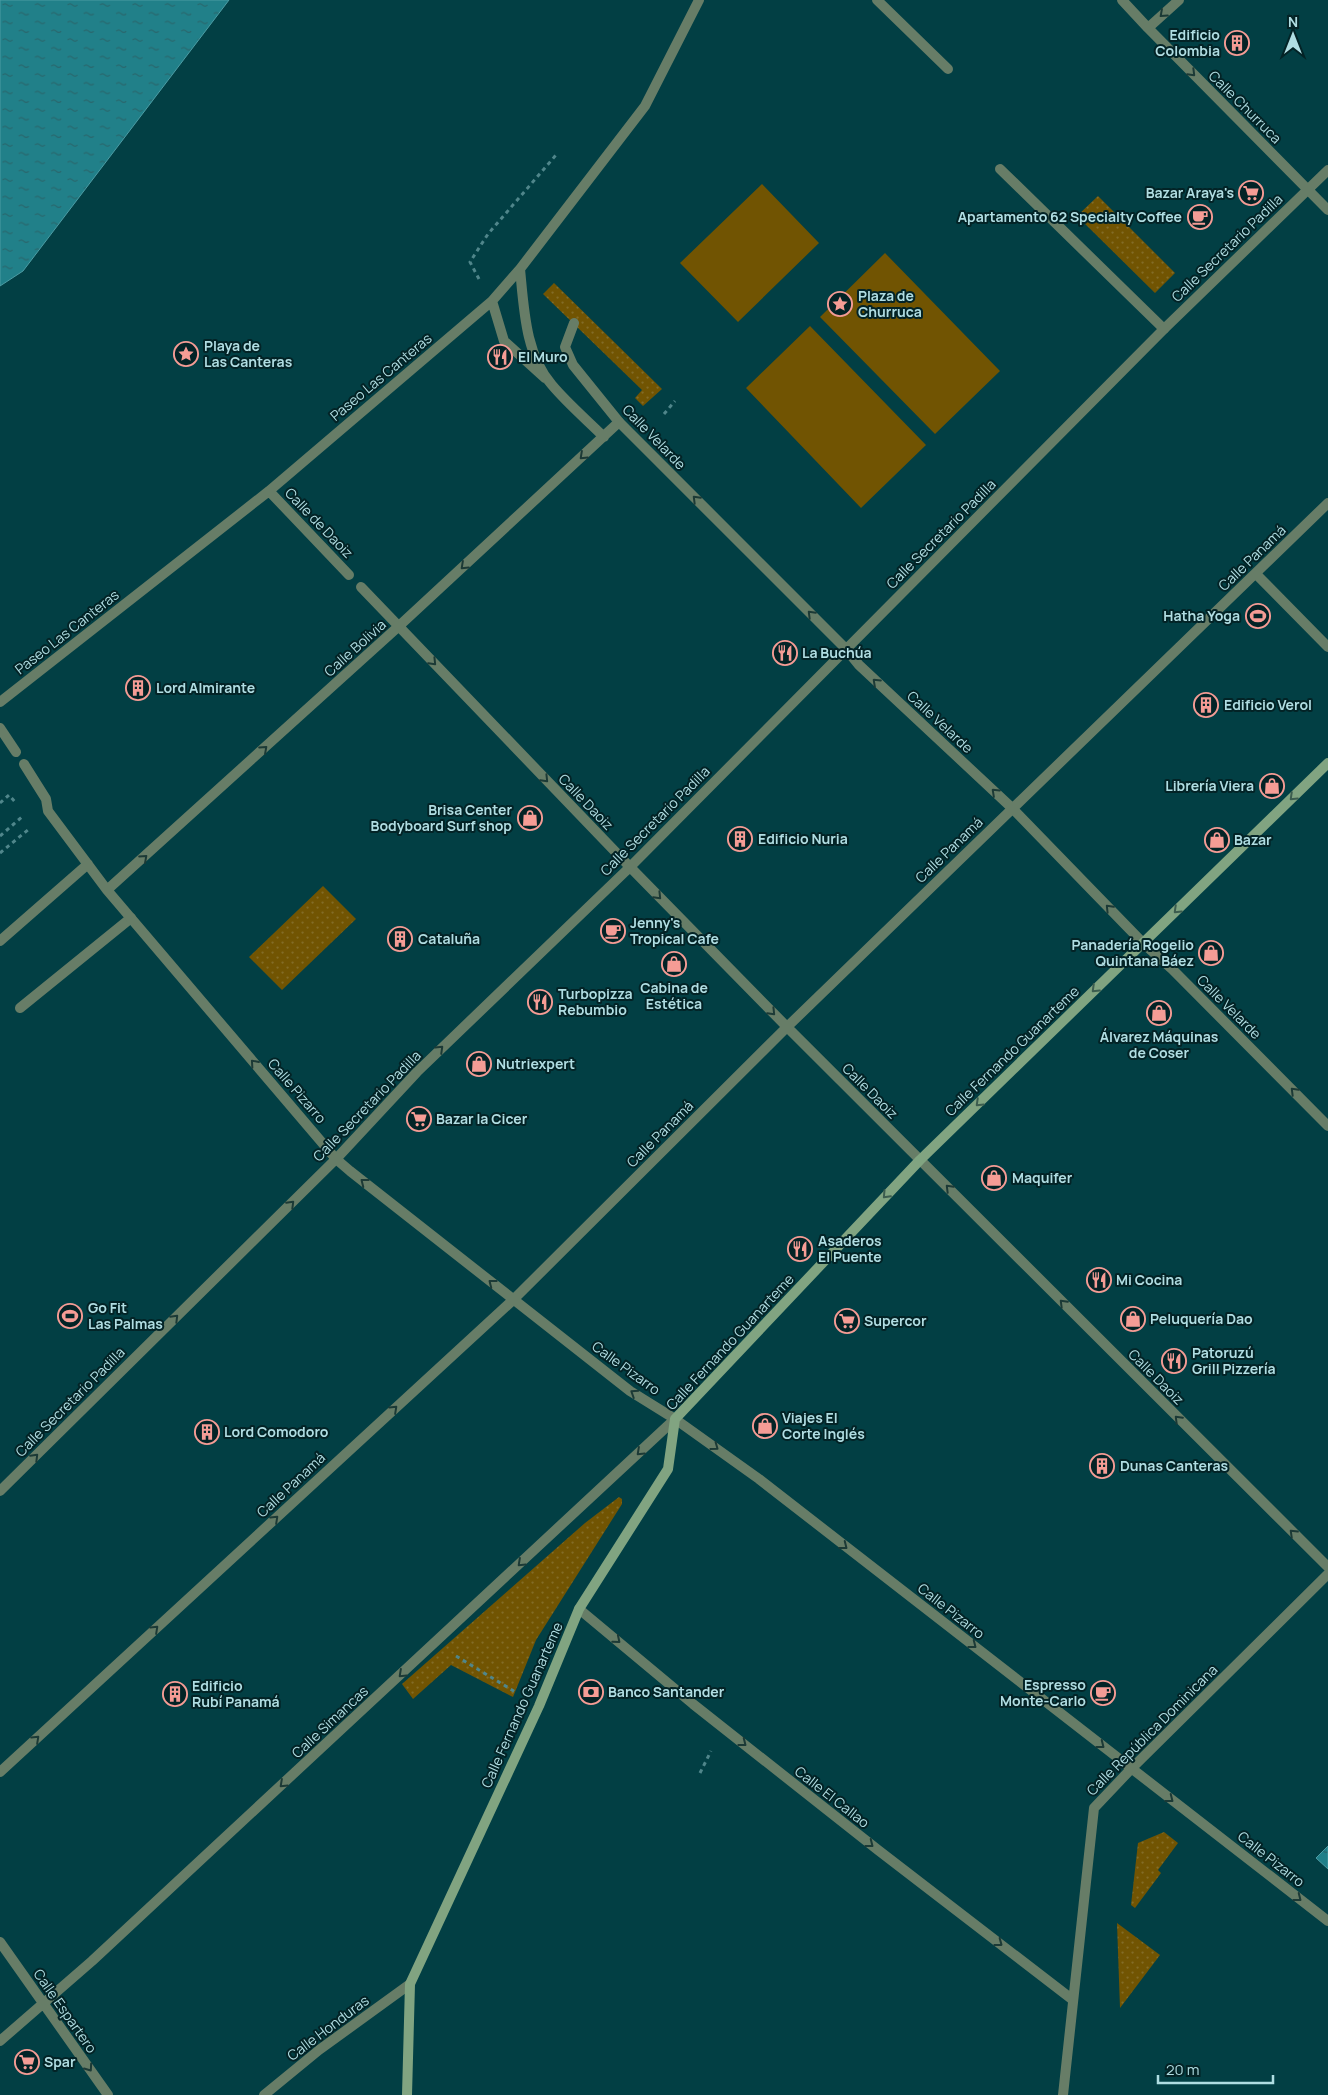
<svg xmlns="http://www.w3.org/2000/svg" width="1328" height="2095" viewBox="0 0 1328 2095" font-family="Manrope,sans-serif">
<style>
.green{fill:#715402}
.garden{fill:url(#garden-dots)}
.water{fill:url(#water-ripples);stroke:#4c9ca4}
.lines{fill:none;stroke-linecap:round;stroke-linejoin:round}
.path{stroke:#50868b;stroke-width:3;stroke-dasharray:4 4;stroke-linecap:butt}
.lane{stroke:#677d67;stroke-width:10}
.street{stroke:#677d67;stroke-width:10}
.secondary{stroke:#81a481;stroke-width:10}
.oneway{stroke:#1c3a36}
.oneway2{stroke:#3c5d4f}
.labels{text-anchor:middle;stroke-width:4;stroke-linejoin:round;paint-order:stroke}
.poi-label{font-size:14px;font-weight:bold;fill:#b0dde2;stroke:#032326;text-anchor:start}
.street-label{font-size:14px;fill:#b0dde2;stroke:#032326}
</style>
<defs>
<pattern id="garden-dots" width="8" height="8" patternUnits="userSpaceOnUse" patternTransform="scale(1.25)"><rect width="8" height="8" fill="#715402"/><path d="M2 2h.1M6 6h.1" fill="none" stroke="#836c27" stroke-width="1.8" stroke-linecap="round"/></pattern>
<pattern id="water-ripples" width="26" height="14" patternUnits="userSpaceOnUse" patternTransform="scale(1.25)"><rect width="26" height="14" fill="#218089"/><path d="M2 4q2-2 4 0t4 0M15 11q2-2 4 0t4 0" fill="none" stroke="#29676d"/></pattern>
</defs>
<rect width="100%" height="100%" fill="#023f44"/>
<path class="green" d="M 762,184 L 819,243 L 738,322 L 680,263 Z
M 885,253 L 1000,371 L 935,434 L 820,317 Z
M 810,326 L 926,445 L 861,508 L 746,388 Z"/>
<path class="garden" d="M 1098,196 L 1175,273 L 1155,293 L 1077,216 Z
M 554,283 L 662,389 L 643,406 L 635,398 L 642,390 L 543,294 Z
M 323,886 L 356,919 L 282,990 L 249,957 Z
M 619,1497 L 622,1499 L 622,1504 L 536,1640 L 513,1697 L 451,1665 L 413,1699 L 402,1684 L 585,1523 Z
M 1164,1832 L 1178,1843 L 1158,1870 L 1161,1873 L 1135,1908 L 1131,1905 L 1138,1843 Z
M 1117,1923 L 1160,1955 L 1120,2008 Z"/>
<path class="water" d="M 0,0 L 229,0 L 23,271 L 0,286 Z
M 1328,1846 L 1328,1869 L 1316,1858 Z"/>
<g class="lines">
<path class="path" d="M 479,279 L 470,262 L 488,234 L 556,155
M 664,414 L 675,401
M 0,803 L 9,795 L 16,803
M 0,836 L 23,816
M 0,853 L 29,829
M 456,1656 L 517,1693
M 700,1773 L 711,1751"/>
<path class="lane" d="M 1000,169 L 1164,329
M 574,323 L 565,347 L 573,365 L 619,422
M 20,1008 L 131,918"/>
<path class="street" d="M 877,0 L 948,69
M 1122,0 L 1148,28 L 1328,210
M 1148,28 L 1179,0
M 520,269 C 524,308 525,354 552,385 C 568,404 587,420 604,437
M 492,301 L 504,341 L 545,378
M 269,491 L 349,575
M 1256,574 L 1328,647
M 361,587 L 630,867 L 787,1027 L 1328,1567
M 0,702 L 269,491 L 492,301 L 520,269 L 645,106 L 699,0
M 0,728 L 16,752
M 24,764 L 46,799 L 48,811 L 107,890 L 336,1159 L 350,1171 L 630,1391 L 675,1419 L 759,1479 L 1328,1921
M 107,890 L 399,626 L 619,422 L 846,649 L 859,665 L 1012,808 L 1143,943 L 1172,969 L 1328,1126
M 0,941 L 88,864
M 0,1491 L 336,1159 L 417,1072 L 630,867 L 1164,329 L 1328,170
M 579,1609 L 693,1704 L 878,1850 L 1073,2000
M 0,1772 L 513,1300 L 787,1027 L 1328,503
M 0,1942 L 108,2095
M 0,2041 L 92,1961 L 675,1419
M 264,2095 L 319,2050 L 410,1984
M 1063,2095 L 1094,1808 L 1131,1769 L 1328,1574"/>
<path class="secondary" d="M 407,2095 L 410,1984 L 539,1706 L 579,1609 L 668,1469 L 675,1419 L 920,1160 L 1328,763"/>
</g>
<defs><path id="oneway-chevron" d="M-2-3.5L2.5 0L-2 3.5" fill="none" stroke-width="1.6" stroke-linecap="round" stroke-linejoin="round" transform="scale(1.25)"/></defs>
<g class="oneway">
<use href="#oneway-chevron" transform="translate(1163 14) rotate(138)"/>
<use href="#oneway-chevron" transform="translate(1192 73) rotate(45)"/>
<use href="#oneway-chevron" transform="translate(583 456) rotate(137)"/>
<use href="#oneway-chevron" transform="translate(696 499) rotate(-135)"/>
<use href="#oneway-chevron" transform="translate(464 566) rotate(137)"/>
<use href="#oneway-chevron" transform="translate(811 614) rotate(-135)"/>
<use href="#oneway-chevron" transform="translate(433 662) rotate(46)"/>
<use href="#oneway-chevron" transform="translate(876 682) rotate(-137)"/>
<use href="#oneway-chevron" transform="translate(264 749) rotate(-42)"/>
<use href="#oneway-chevron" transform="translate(545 779) rotate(46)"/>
<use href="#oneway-chevron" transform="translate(995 792) rotate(-137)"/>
<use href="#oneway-chevron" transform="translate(144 858) rotate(-42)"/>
<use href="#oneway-chevron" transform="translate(658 896) rotate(46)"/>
<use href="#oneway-chevron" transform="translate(1109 908) rotate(-134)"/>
<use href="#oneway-chevron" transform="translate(772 1012) rotate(46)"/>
<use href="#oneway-chevron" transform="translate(440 1049) rotate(-44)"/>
<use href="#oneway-chevron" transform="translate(254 1063) rotate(-131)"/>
<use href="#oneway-chevron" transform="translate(1294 1091) rotate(-135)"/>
<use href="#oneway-chevron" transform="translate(364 1182) rotate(-142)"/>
<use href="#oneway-chevron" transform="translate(949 1188) rotate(-135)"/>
<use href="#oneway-chevron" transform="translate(291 1204) rotate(-45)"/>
<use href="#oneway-chevron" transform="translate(492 1283) rotate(-142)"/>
<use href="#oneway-chevron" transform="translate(1063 1303) rotate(-135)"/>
<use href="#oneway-chevron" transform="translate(175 1318) rotate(-45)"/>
<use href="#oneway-chevron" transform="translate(634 1393) rotate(-147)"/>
<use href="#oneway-chevron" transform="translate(394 1409) rotate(-43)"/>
<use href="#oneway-chevron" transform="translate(1178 1419) rotate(-135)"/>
<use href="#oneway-chevron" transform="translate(715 1447) rotate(36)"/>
<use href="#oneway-chevron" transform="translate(640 1452) rotate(137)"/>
<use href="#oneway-chevron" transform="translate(35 1457) rotate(-45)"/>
<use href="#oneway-chevron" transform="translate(275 1519) rotate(-43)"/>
<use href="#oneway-chevron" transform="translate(1293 1533) rotate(-136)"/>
<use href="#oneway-chevron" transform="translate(844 1546) rotate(38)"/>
<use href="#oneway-chevron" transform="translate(521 1563) rotate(137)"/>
<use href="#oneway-chevron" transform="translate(155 1629) rotate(-43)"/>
<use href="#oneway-chevron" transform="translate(617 1640) rotate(40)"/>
<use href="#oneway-chevron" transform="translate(973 1645) rotate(38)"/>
<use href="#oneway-chevron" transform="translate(402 1674) rotate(137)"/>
<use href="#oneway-chevron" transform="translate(36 1739) rotate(-43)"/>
<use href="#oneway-chevron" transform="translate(743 1743) rotate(38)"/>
<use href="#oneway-chevron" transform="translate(1101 1745) rotate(38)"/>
<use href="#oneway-chevron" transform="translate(283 1784) rotate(137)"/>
<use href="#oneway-chevron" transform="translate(1170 1799) rotate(38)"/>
<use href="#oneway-chevron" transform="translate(870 1844) rotate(38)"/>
<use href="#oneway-chevron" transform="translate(1298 1898) rotate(38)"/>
<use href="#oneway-chevron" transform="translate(999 1943) rotate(37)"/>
<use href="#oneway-chevron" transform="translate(89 2068) rotate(55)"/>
</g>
<g class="oneway2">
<use href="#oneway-chevron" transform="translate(1293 797) rotate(136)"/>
<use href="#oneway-chevron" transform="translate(1177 910) rotate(136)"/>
<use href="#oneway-chevron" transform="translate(1095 989) rotate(136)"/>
<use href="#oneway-chevron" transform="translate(979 1103) rotate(136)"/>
<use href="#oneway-chevron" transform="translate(886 1195) rotate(133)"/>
</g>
<defs>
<symbol id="building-ring" viewBox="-11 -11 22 22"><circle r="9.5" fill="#032326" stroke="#f59c95" stroke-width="1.5"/><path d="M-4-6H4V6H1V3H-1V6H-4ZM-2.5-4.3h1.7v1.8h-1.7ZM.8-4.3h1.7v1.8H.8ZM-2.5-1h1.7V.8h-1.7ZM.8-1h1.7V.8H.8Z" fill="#f59c95"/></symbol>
<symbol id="supermarket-ring" viewBox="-11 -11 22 22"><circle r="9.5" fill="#032326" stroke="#f59c95" stroke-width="1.5"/><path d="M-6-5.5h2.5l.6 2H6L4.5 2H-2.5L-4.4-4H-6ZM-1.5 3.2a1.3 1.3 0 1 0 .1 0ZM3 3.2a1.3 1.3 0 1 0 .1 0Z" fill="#f59c95"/></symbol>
<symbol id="cafe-ring" viewBox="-11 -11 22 22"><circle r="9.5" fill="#032326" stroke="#f59c95" stroke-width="1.5"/><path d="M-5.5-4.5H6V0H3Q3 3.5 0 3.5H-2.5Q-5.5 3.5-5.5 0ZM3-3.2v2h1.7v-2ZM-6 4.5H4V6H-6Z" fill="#f59c95"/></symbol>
<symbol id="sight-ring" viewBox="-11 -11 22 22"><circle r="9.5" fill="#032326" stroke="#f59c95" stroke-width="1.5"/><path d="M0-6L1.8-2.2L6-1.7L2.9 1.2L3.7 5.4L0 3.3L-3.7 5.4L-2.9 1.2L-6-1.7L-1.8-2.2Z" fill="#f59c95"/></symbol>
<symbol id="restaurant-ring" viewBox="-11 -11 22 22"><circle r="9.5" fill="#032326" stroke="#f59c95" stroke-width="1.5"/><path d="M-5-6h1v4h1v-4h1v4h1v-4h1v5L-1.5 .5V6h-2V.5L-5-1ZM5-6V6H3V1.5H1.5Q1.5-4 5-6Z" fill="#f59c95"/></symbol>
<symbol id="stadium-ring" viewBox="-11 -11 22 22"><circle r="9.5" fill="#032326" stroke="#f59c95" stroke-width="1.5"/><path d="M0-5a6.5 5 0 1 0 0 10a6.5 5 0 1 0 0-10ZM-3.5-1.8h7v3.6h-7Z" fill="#f59c95"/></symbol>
<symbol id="shop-ring" viewBox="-11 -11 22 22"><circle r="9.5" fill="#032326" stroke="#f59c95" stroke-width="1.5"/><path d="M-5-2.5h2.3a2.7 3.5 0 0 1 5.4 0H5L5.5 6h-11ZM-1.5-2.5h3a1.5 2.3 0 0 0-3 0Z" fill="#f59c95"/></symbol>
<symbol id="bank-ring" viewBox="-11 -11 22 22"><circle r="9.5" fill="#032326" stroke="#f59c95" stroke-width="1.5"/><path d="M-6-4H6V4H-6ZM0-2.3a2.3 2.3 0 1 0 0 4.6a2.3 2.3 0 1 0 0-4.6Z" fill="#f59c95"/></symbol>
</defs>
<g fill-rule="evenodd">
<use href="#building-ring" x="1223" y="29" width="28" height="28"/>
<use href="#supermarket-ring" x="1237" y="179" width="28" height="28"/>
<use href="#cafe-ring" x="1186" y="203" width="28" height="28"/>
<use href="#sight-ring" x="826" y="290" width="28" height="28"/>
<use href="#sight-ring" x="172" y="340" width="28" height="28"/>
<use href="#restaurant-ring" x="486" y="343" width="28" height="28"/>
<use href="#stadium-ring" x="1244" y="602" width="28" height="28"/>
<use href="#restaurant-ring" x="771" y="639" width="28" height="28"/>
<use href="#building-ring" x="124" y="674" width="28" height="28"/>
<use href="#building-ring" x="1192" y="691" width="28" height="28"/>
<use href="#shop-ring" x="1258" y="772" width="28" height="28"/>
<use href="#shop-ring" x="516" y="804" width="28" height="28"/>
<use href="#building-ring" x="726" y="825" width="28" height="28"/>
<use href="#shop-ring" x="1203" y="826" width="28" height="28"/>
<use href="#cafe-ring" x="599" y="917" width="28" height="28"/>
<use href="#building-ring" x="386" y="925" width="28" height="28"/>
<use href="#shop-ring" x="1197" y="939" width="28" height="28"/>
<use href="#shop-ring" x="660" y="950" width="28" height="28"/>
<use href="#restaurant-ring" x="526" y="988" width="28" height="28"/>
<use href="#shop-ring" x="1145" y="999" width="28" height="28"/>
<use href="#shop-ring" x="465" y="1050" width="28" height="28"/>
<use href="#supermarket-ring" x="405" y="1105" width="28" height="28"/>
<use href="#shop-ring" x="980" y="1164" width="28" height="28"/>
<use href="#restaurant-ring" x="786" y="1235" width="28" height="28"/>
<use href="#restaurant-ring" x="1085" y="1266" width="28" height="28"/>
<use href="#stadium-ring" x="56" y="1302" width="28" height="28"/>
<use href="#shop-ring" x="1119" y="1305" width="28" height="28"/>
<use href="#supermarket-ring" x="833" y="1307" width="28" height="28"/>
<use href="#restaurant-ring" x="1160" y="1347" width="28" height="28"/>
<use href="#shop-ring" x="751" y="1412" width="28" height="28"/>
<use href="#building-ring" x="193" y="1418" width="28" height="28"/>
<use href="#building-ring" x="1088" y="1452" width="28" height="28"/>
<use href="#bank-ring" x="577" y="1678" width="28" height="28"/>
<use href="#cafe-ring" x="1089" y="1679" width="28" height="28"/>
<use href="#building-ring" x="161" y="1680" width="28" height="28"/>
<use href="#supermarket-ring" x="13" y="2048" width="28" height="28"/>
</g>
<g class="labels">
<g class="poi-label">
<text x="1220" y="40" text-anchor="end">Edificio<tspan x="1220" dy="16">Colombia</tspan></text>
<text x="1234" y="198" text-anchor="end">Bazar Araya's</text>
<text x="1182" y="222" text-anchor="end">Apartamento 62 Specialty Coffee</text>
<text x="858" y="301">Plaza de<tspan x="858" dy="16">Churruca</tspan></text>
<text x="204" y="351">Playa de<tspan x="204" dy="16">Las Canteras</tspan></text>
<text x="518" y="362">El Muro</text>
<text x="1240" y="621" text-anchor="end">Hatha Yoga</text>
<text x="802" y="658">La Buchúa</text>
<text x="156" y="693">Lord Almirante</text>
<text x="1224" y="710">Edificio Verol</text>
<text x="1254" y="791" text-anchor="end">Librería Viera</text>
<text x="512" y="815" text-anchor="end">Brisa Center<tspan x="512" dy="16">Bodyboard Surf shop</tspan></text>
<text x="758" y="844">Edificio Nuria</text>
<text x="1234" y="845">Bazar</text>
<text x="630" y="928">Jenny's<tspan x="630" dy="16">Tropical Cafe</tspan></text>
<text x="418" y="944">Cataluña</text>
<text x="1194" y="950" text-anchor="end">Panadería Rogelio<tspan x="1194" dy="16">Quintana Báez</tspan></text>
<text x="674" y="993" text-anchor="middle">Cabina de<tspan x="674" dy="16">Estética</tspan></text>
<text x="558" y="999">Turbopizza<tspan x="558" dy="16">Rebumbio</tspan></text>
<text x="1159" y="1042" text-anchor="middle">Álvarez Máquinas<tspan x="1159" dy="16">de Coser</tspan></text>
<text x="496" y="1069">Nutriexpert</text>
<text x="436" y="1124">Bazar la Cicer</text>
<text x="1012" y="1183">Maquifer</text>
<text x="818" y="1246">Asaderos<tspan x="818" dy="16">El Puente</tspan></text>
<text x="1116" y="1285">Mi Cocina</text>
<text x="88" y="1313">Go Fit<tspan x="88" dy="16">Las Palmas</tspan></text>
<text x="1150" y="1324">Peluquería Dao</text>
<text x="864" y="1326">Supercor</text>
<text x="1192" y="1358">Patoruzú<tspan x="1192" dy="16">Grill Pizzería</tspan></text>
<text x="782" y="1423">Viajes El<tspan x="782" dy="16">Corte Inglés</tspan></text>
<text x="224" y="1437">Lord Comodoro</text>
<text x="1120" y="1471">Dunas Canteras</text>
<text x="1086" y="1690" text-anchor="end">Espresso<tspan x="1086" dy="16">Monte-Carlo</tspan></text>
<text x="192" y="1691">Edificio<tspan x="192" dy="16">Rubí Panamá</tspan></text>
<text x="608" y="1697">Banco Santander</text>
<text x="44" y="2067">Spar</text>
</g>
<g class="street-label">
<text transform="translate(1245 107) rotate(45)" y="5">Calle Churruca</text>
<text transform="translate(1227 248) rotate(-44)" y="5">Calle Secretario Padilla</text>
<text transform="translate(381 377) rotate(-40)" y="5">Paseo Las Canteras</text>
<text transform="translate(654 437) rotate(46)" y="5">Calle Velarde</text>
<text transform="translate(319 523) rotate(46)" y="5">Calle de Daoiz</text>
<text transform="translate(941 534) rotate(-45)" y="5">Calle Secretario Padilla</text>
<text transform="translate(1252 558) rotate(-44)" y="5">Calle Panamá</text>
<text transform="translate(67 632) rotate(-38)" y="5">Paseo Las Canteras</text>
<text transform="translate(355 648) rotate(-42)" y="5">Calle Bolivia</text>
<text transform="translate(940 722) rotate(43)" y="5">Calle Velarde</text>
<text transform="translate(586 802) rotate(46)" y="5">Calle Daoiz</text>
<text transform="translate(655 821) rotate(-45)" y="5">Calle Secretario Padilla</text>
<text transform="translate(949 850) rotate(-44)" y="5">Calle Panamá</text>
<text transform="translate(1229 1007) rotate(45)" y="5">Calle Velarde</text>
<text transform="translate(1012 1051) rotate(-44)" y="5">Calle Fernando Guanarteme</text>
<text transform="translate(297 1091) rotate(49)" y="5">Calle Pizarro</text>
<text transform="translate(870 1091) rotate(45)" y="5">Calle Daoiz</text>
<text transform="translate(367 1106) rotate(-46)" y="5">Calle Secretario Padilla</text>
<text transform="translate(660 1134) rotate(-45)" y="5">Calle Panamá</text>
<text transform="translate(730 1342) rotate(-47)" y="5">Calle Fernando Guanarteme</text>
<text transform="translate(626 1368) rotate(36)" y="5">Calle Pizarro</text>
<text transform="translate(1156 1377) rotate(45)" y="5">Calle Daoiz</text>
<text transform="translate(70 1402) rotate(-45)" y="5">Calle Secretario Padilla</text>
<text transform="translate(291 1485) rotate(-43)" y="5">Calle Panamá</text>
<text transform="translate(951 1611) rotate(38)" y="5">Calle Pizarro</text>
<text transform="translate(522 1705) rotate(-66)" y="5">Calle Fernando Guanarteme</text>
<text transform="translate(330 1722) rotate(-43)" y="5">Calle Simancas</text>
<text transform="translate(1152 1730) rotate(-45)" y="5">Calle República Dominicana</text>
<text transform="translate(832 1797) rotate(38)" y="5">Calle El Callao</text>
<text transform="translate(1271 1859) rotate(38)" y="5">Calle Pizarro</text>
<text transform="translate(65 2011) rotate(55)" y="5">Calle Espartero</text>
<text transform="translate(328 2028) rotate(-37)" y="5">Calle Honduras</text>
</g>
</g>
<g transform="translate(1293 35)" stroke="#032326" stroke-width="4" paint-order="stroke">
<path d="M0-4L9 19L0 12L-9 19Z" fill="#b0dde2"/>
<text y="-8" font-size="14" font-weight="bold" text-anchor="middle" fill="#b0dde2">N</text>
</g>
<path d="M1158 2075v8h115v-8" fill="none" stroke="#b0dde2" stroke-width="2.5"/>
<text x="1166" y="2075" font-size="15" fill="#b0dde2" stroke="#032326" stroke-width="4" paint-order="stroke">20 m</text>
</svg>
